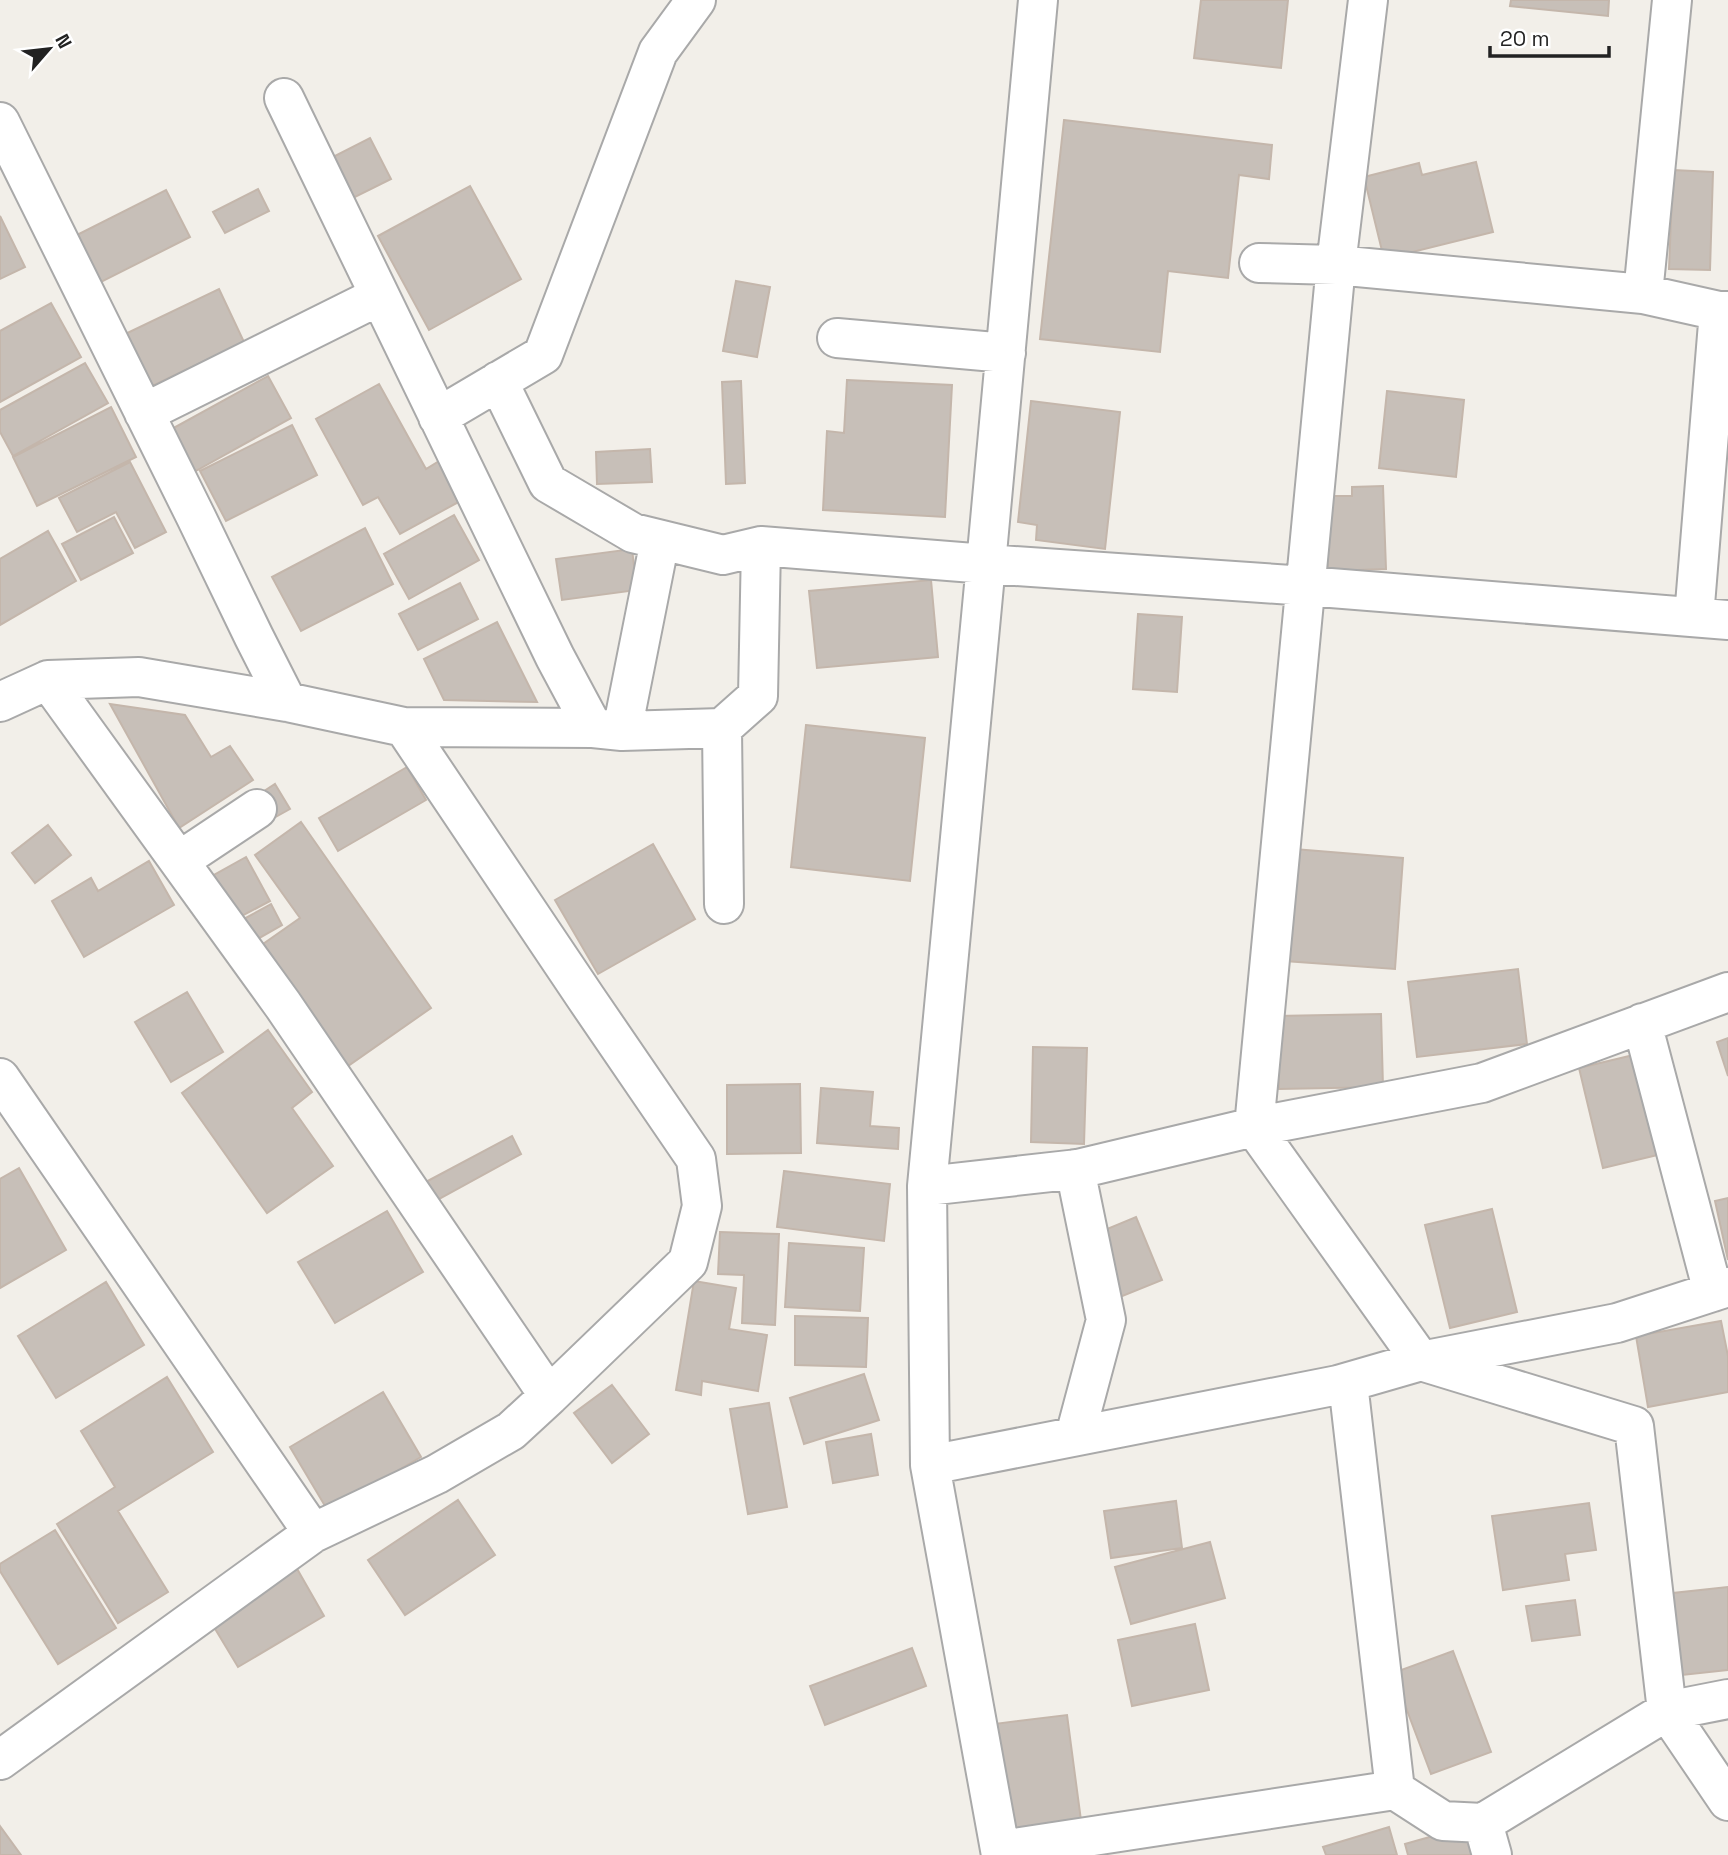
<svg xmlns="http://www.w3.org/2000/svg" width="1728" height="1855" viewBox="0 0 1728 1855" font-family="'Space Grotesk',sans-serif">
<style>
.building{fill:#c7bfb8;stroke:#c4b6ab;stroke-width:2}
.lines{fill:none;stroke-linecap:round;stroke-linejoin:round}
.minor-casing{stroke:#a9a9a9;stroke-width:42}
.minor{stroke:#fff;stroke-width:38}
</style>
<rect width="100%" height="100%" fill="#f2efe9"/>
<path class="building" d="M 1201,0 L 1288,0 L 1281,68 L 1194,58 Z
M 1511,0 L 1609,0 L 1608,16 L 1510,6 Z
M 1064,120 L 1272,145 L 1269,179 L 1239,175 L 1228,278 L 1168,271 L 1160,352 L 1040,339 Z
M 370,138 L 391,179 L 351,199 L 331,158 Z
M 1476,162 L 1493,232 L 1384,259 L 1364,177 L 1419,163 L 1422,175 Z
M 1673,170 L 1713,172 L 1710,270 L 1669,269 Z
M 470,186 L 521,279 L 429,330 L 378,236 Z
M 258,189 L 269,211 L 225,233 L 213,212 Z
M 166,190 L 190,237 L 95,285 L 71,238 Z
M 0,216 L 25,267 L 0,279 Z
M 736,281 L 770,287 L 757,357 L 723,351 Z
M 219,289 L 244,342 L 146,389 L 121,336 Z
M 51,303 L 81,357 L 0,402 L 0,331 Z
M 85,363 L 108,403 L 13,456 L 0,432 L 0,410 Z
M 268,376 L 291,418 L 194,472 L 170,430 Z
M 847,380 L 952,385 L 945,517 L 823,510 L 827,431 L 844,433 Z
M 741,381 L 745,483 L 726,484 L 722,382 Z
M 379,384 L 426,469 L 441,460 L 464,499 L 400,534 L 378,497 L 363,505 L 316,419 Z
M 1387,391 L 1464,400 L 1456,477 L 1379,468 Z
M 1031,401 L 1120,412 L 1105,549 L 1036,540 L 1037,525 L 1018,522 Z
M 111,407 L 136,457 L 37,506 L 13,457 Z
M 292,425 L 317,475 L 226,521 L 200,471 Z
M 650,449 L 652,482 L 597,484 L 596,452 Z
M 130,462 L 166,532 L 135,548 L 116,512 L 77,532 L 59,498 Z
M 1383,486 L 1386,569 L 1328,571 L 1325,496 L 1352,496 L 1352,487 Z
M 454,515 L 479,560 L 409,599 L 384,554 Z
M 114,517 L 133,553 L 81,580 L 62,544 Z
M 365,528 L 393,584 L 301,631 L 272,577 Z
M 48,531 L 76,581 L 0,625 L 0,559 Z
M 632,549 L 637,590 L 562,600 L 556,559 Z
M 931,580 L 938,657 L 817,668 L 809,591 Z
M 460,583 L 478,619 L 418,650 L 399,614 Z
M 1138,614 L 1182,617 L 1177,692 L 1133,689 Z
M 497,622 L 537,702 L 444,700 L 424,659 Z
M 110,704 L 185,715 L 211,757 L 230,746 L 253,780 L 179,828 Z
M 806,725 L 925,738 L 910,881 L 791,867 Z
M 407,767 L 426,800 L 338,851 L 319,818 Z
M 275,784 L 290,809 L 272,819 L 258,795 Z
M 301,822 L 431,1008 L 348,1066 L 263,944 L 300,918 L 255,855 Z
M 48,825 L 71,855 L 35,883 L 12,853 Z
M 653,844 L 695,919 L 598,974 L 555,900 Z
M 1294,849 L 1403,858 L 1395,969 L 1285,961 Z
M 246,857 L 270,901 L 238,918 L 214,875 Z
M 149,861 L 174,905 L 84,957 L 52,901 L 91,878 L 98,891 Z
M 271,904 L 282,925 L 254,941 L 242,920 Z
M 1518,969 L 1527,1044 L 1417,1057 L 1408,982 Z
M 187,992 L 223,1052 L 171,1082 L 135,1022 Z
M 1381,1014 L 1383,1087 L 1279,1089 L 1276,1016 Z
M 268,1030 L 312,1092 L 292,1108 L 333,1166 L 267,1213 L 182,1093 Z
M 1728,1038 L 1728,1076 L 1717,1042 Z
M 1033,1047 L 1087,1048 L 1084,1144 L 1031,1142 Z
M 1646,1052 L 1670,1152 L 1603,1168 L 1579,1068 Z
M 800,1084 L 801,1153 L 727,1154 L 727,1085 Z
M 821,1088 L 873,1092 L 870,1126 L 899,1128 L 898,1149 L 817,1143 Z
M 512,1136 L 521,1154 L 432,1203 L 422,1184 Z
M 19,1168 L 66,1250 L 0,1288 L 0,1179 Z
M 784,1171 L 890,1184 L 884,1241 L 777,1227 Z
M 1728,1198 L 1728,1260 L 1715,1201 Z
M 1492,1209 L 1517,1312 L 1450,1328 L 1425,1225 Z
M 387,1211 L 423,1272 L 335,1323 L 298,1262 Z
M 1136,1217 L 1162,1280 L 1120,1297 L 1095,1234 Z
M 720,1232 L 779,1234 L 775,1325 L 742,1323 L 744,1275 L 718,1274 Z
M 789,1243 L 864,1248 L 860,1311 L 785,1307 Z
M 694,1281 L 736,1288 L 729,1329 L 767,1335 L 758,1391 L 702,1381 L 701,1395 L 676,1390 Z
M 106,1282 L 144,1345 L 56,1398 L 18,1336 Z
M 795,1316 L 868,1318 L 866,1367 L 795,1365 Z
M 1721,1321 L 1728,1356 L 1728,1392 L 1648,1407 L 1636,1336 Z
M 864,1374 L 879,1420 L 804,1444 L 790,1398 Z
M 167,1377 L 213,1452 L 118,1511 L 168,1592 L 118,1623 L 57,1524 L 115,1487 L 81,1431 Z
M 612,1385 L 649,1434 L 612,1463 L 574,1413 Z
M 383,1392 L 421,1457 L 328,1511 L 290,1447 Z
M 769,1403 L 787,1507 L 748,1514 L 730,1409 Z
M 871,1434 L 878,1475 L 833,1483 L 826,1442 Z
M 458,1500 L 495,1555 L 405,1615 L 368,1560 Z
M 1176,1501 L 1182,1548 L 1111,1558 L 1104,1511 Z
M 1589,1503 L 1596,1550 L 1565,1554 L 1569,1580 L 1503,1590 L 1492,1516 Z
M 55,1530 L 116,1628 L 58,1664 L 0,1571 L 0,1564 Z
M 1210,1542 L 1225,1598 L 1131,1624 L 1115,1567 Z
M 296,1567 L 324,1616 L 238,1667 L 208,1617 Z
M 1728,1587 L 1728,1670 L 1673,1676 L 1664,1594 Z
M 1575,1600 L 1580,1635 L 1532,1641 L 1526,1606 Z
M 1195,1624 L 1209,1690 L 1132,1706 L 1118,1640 Z
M 912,1648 L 926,1686 L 825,1725 L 810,1686 Z
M 1453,1651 L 1491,1752 L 1431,1774 L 1393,1673 Z
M 1067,1715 L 1082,1828 L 1009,1838 L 994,1724 Z
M 0,1826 L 21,1855 L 0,1855 Z
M 1389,1827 L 1397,1855 L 1326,1855 L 1323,1847 Z
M 1465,1827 L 1474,1855 L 1408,1855 L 1405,1844 Z"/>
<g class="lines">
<defs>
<path id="minor" d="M 1368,0 L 1336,265 L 1254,1127 L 1421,1361 L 1634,1426 L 1667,1711 L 1728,1801
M 284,98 L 555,657 L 593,728
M 0,122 L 196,517 L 254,637 L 287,702
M 1259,263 L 1336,265 L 1643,294 L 1719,311 L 1728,311
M 1643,294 L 1672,0
M 837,338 L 1006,353
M 498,381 L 548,483 L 633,533 L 723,555 L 761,546
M 144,413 L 379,296
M 438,417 L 543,355 L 658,52 L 696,0
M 1694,617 L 1719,311
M 48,680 L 283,1005 L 549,1396
M 0,702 L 48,680 L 139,677 L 287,702 L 404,727 L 593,728 L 622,731 L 722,728 L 758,696 L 761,546 L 986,564 L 1038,0
M 722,728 L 724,904
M 622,731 L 660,540
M 179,861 L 257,809
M 1642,1023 L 1713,1292
M 0,1078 L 313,1533
M 1075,1169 L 1106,1320 L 1075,1436
M 927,1186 L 1078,1169 L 1254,1127 L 1482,1083 L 1728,992
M 1348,1383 L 1395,1790 L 1443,1821 L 1483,1823 L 1492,1855
M 930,1465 L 1338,1385 L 1421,1361 L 1617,1323 L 1728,1287
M 0,1760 L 313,1533 L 437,1474 L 511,1431 L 549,1396 L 688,1262 L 702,1206 L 696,1159 L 586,998 L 404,727
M 1483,1823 L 1667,1711 L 1728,1699
M 1001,1850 L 1395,1790
M 1001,1855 L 930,1465 L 927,1186 L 986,564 L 1306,586 L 1728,620"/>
</defs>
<use href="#minor" class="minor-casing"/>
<use href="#minor" class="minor"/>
</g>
<g transform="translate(49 49) rotate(62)" stroke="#ffffff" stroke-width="5" paint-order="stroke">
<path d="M0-5L12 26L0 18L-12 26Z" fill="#222222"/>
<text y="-10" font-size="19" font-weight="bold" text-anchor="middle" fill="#222222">N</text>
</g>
<path d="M1490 46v10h119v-10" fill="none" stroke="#222222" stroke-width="3.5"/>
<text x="1500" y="46" font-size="21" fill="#222222" stroke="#ffffff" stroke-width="5" paint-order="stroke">20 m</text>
</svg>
